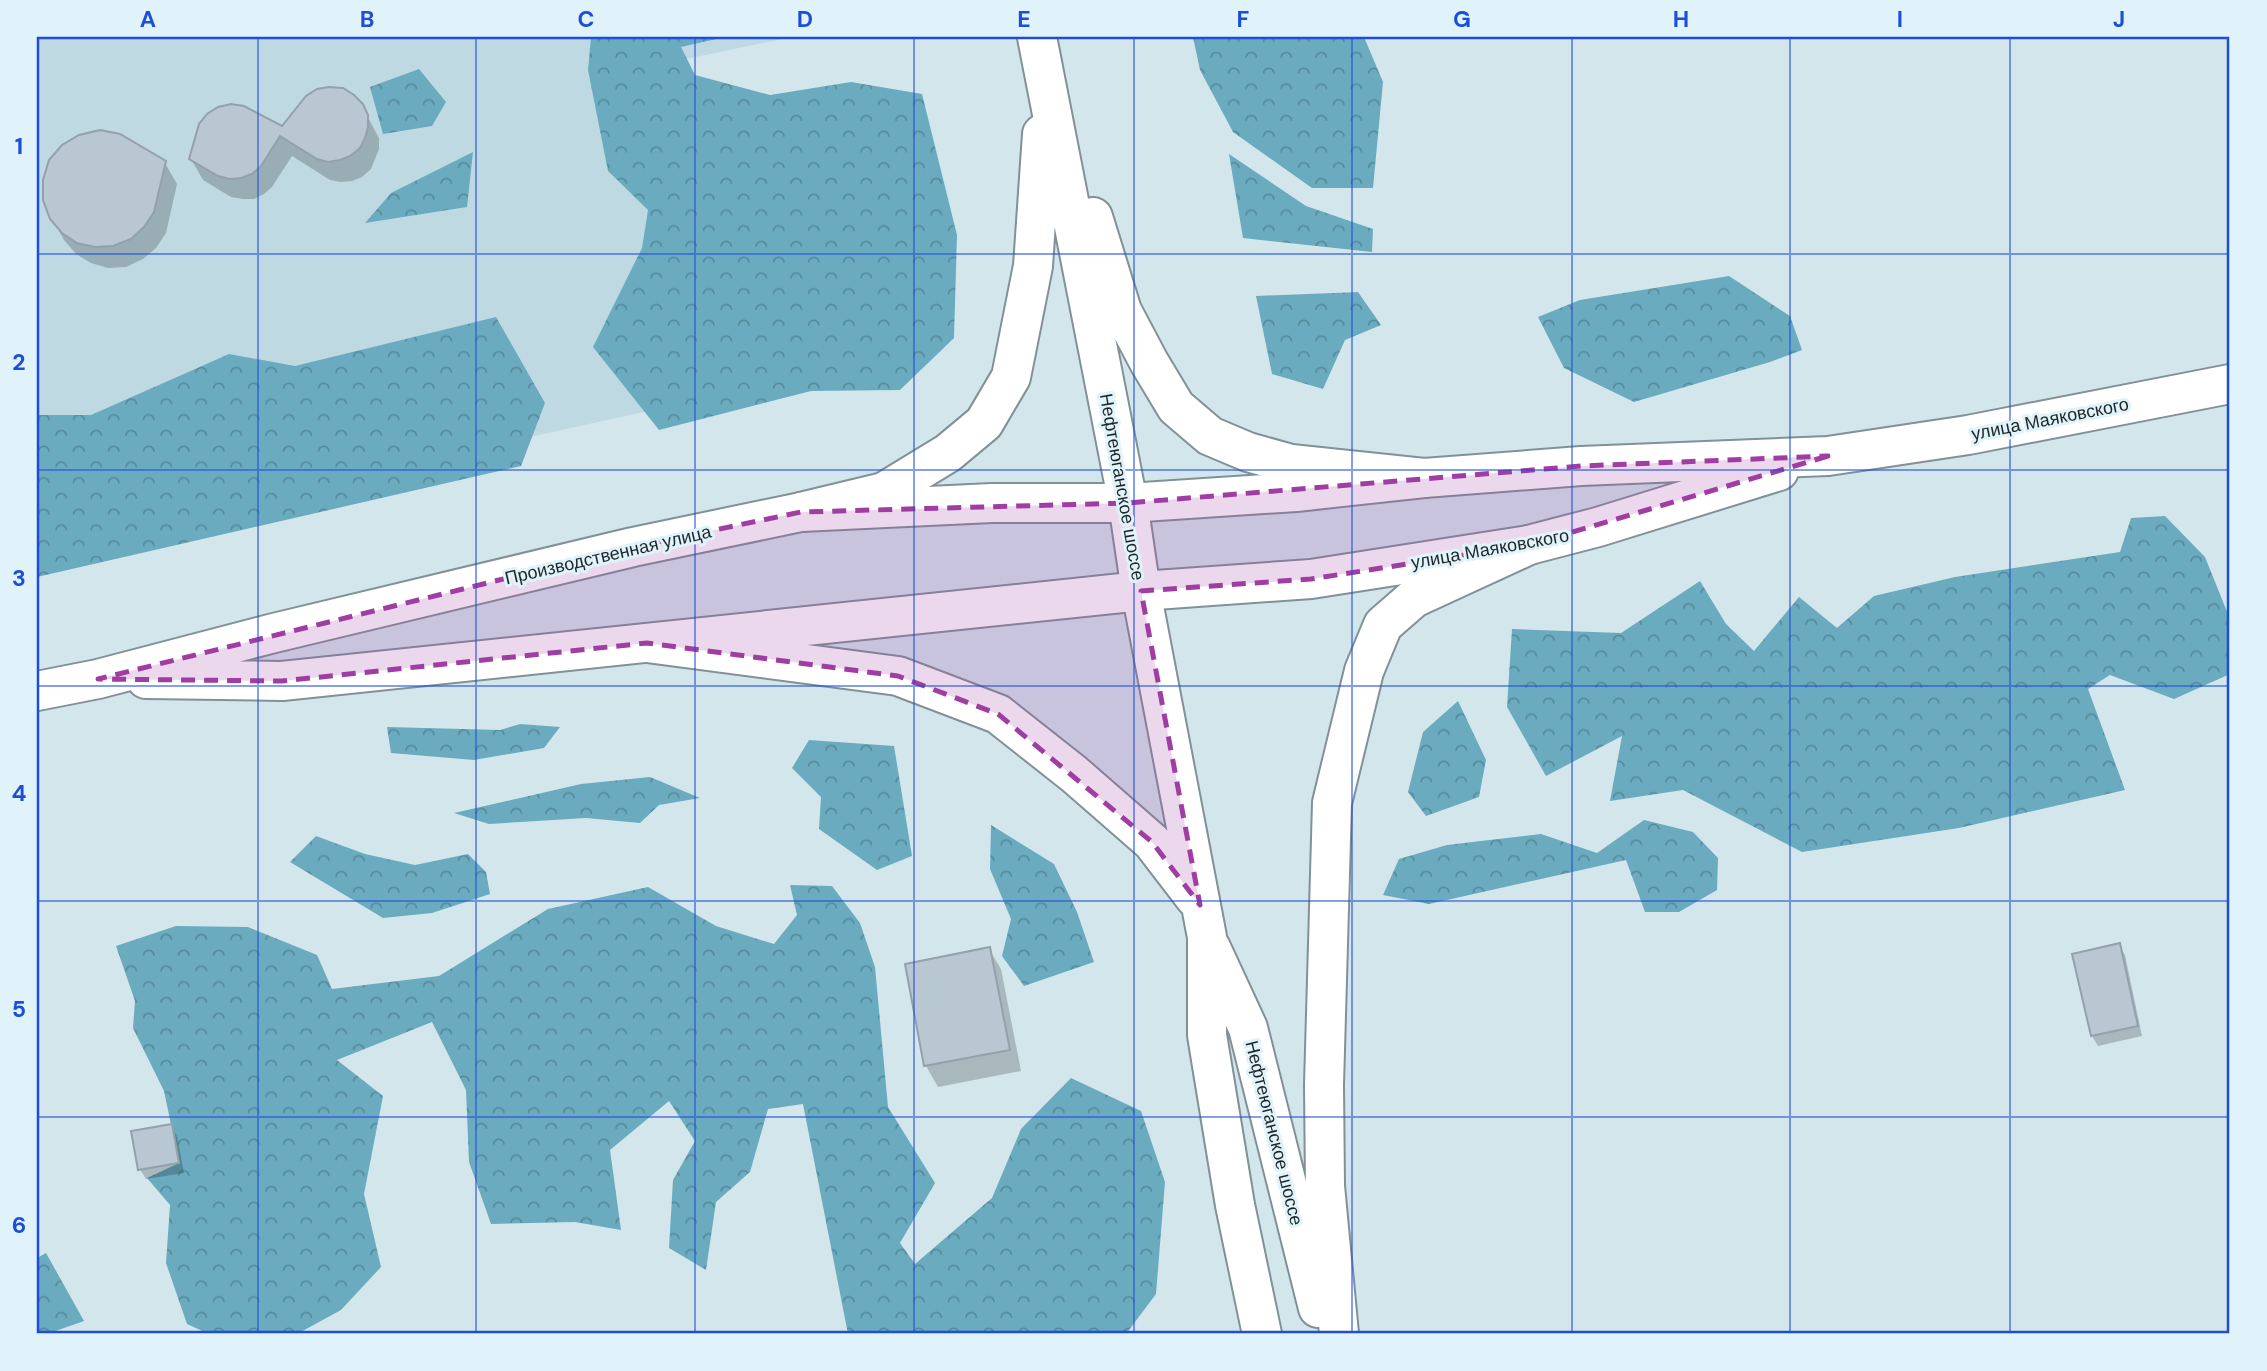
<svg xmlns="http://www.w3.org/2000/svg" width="2267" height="1371" viewBox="0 0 2267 1371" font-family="'DM Sans',sans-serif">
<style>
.built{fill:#bed9e2}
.forest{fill:url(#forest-crowns)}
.shadow{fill:#0003}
.building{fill:#b9c7d2;stroke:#94a1ac;stroke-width:2}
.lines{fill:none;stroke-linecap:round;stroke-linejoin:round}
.secondary-casing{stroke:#809197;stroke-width:42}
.primary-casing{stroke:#809197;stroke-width:42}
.secondary{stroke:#fff;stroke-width:38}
.primary{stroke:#fff;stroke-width:38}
.marked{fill:#a03da3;fill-opacity:0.2;stroke:#a03da3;stroke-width:5;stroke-dasharray:14 9;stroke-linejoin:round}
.grid{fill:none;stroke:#1d4ed8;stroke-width:2;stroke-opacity:0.55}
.labels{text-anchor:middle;stroke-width:6;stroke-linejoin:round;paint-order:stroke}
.street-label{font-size:18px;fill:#1e2527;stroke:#e0f3fa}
.neatline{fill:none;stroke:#1d4ed8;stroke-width:2.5}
.grid-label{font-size:23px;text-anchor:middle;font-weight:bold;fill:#1d4ed8}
</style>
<defs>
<pattern id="forest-crowns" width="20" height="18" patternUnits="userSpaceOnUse" patternTransform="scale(1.75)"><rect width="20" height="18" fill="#6aabc0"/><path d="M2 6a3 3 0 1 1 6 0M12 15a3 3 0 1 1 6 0" fill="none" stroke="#578b9c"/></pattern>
</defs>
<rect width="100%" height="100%" fill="#d3e6ec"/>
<path class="built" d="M 37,37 L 792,37 L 657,65 L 844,368 L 37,545 Z"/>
<path class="forest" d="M 591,37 L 725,37 L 681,47 L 695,75 L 770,95 L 851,82 L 922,94 L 957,235 L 954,338 L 900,390 L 811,391 L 659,430 L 593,347 L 642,248 L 648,210 L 608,171 L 588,70 Z
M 1193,37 L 1364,37 L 1383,82 L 1373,188 L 1312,188 L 1233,132 L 1200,70 Z
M 419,69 L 446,102 L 432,126 L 383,134 L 370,87 Z
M 473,152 L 467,207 L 365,223 L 391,193 Z
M 1229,154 L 1306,206 L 1373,229 L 1372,252 L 1243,238 Z
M 1729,276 L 1790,316 L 1802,350 L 1770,362 L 1634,402 L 1564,368 L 1538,317 L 1580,300 Z
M 1358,292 L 1381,325 L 1345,340 L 1323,389 L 1272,374 L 1256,296 Z
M 496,317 L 545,403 L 521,466 L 37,577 L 37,415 L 91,415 L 229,354 L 295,366 Z
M 2165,516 L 2205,557 L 2230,619 L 2230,674 L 2174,699 L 2110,675 L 2088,689 L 2125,790 L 1959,828 L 1802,852 L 1683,790 L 1610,801 L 1622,736 L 1546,776 L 1507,707 L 1512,629 L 1621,633 L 1700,581 L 1726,624 L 1754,651 L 1799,597 L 1837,628 L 1874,596 L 1955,577 L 2120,552 L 2131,518 Z
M 1458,701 L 1486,760 L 1479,797 L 1426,816 L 1408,792 L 1423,732 Z
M 520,724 L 560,727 L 544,748 L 474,760 L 391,753 L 387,727 L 500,730 Z
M 809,740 L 894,746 L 912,856 L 877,870 L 819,829 L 821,797 L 792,768 Z
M 650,777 L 700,798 L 659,805 L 640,823 L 586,818 L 489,824 L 454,813 L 581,784 Z
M 1644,820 L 1693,832 L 1718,858 L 1717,890 L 1679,912 L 1645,912 L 1626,860 L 1429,904 L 1383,895 L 1399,859 L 1447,845 L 1541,834 L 1597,853 Z
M 991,825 L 1054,864 L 1077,912 L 1094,962 L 1024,986 L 1002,956 L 1011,919 L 990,869 Z
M 316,836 L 365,854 L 415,865 L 468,854 L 486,872 L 490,894 L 432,913 L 383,918 L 290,862 Z
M 790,885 L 832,886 L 860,923 L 875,967 L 888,1107 L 935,1183 L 900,1243 L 915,1264 L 992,1198 L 1021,1129 L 1071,1078 L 1141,1111 L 1165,1182 L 1156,1294 L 1126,1334 L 848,1334 L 803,1104 L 768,1109 L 750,1172 L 716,1202 L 706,1270 L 669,1248 L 673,1180 L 695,1141 L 669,1101 L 610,1150 L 621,1230 L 575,1222 L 491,1224 L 469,1162 L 466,1090 L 432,1022 L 337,1060 L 383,1096 L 364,1194 L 381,1267 L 341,1310 L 297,1334 L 209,1334 L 187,1324 L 166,1263 L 170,1205 L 147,1178 L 179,1163 L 164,1091 L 133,1028 L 135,1001 L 116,946 L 176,926 L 248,927 L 317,955 L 332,989 L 439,976 L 548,909 L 648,887 L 716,926 L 774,944 L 797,915 Z
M 46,1253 L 84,1321 L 47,1334 L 37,1334 L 37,1258 Z"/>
<path class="shadow" d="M 361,105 L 379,138 L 379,149 L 371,169 L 362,177 L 352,181 L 341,182 L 330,180 L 292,156 L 272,187 L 264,194 L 254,199 L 243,199 L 231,197 L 203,180 L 191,159 L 282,128 Z
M 165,163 L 177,184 L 166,233 L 156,248 L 143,259 L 126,267 L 108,268 L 91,263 L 76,254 L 64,240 L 52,218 Z
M 2119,945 L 2125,955 L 2142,1036 L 2098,1046 L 2092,1036 Z
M 989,949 L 1001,969 L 1021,1071 L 938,1087 L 926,1066 L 907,965 Z
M 171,1126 L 177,1136 L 184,1173 L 146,1179 L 140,1169 Z"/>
<path class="building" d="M 329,87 L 343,88 L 354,95 L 363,104 L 368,115 L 368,127 L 365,138 L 360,148 L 350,156 L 340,160 L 328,162 L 317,159 L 280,136 L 261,166 L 252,174 L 241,178 L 230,179 L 218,176 L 189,159 L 199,124 L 207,114 L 218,107 L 231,104 L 244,106 L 282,126 L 306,96 L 317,89 Z
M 100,130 L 120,134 L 166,161 L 154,212 L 144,227 L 131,239 L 113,246 L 95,247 L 77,243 L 62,233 L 50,219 L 43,200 L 43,180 L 49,160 L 62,145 L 79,135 Z
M 2120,943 L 2138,1026 L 2091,1036 L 2072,954 Z
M 990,947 L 1010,1050 L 924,1066 L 905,964 Z
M 172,1124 L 179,1163 L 138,1170 L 131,1131 Z"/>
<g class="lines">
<defs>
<path id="secondary" d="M 146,679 L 282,681 L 1141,591 L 1311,579 L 1529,545 L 1598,527 L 1779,471
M 37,691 L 98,679 L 274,633 L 633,547 L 801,512 L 992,503 L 1128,503 L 1296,492 L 1424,478 L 1581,466 L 1828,456 L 1968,435 L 2230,384"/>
<path id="primary" d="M 1037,37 L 1128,503 L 1141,591 L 1207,937 L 1207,1035 L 1235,1205 L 1262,1334
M 1093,217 L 1122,311 L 1149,362 L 1176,407 L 1210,436 L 1248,452 L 1291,464 L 1424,478
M 801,512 L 884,492 L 948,453 L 984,423 L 1011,377 L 1033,266 L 1042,134
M 647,643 L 898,676 L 998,714 L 1074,774 L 1152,842 L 1195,898
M 1211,948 L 1248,1028 L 1318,1308
M 1339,1334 L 1325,1186 L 1324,1085 L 1332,803 L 1364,671 L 1383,625 L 1414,598 L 1529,545"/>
</defs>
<use href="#secondary" class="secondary-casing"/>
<use href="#primary" class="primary-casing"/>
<use href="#secondary" class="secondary"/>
<use href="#primary" class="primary"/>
</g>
<path class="marked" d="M 1828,456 L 1529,545 L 1311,579 L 1141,591 L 1200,905 L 1152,842 L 998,714 L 898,676 L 647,643 L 282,681 L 98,679 L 633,547 L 801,512 L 1128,503 L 1581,466 Z"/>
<path class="grid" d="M 258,37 L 258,1334M 476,37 L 476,1334M 695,37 L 695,1334M 914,37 L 914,1334M 1134,37 L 1134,1334M 1352,37 L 1352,1334M 1572,37 L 1572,1334M 1790,37 L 1790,1334M 2010,37 L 2010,1334M 37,254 L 2230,254M 37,470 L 2230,470M 37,686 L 2230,686M 37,901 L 2230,901M 37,1117 L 2230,1117"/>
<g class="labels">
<g class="street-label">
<text transform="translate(2050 419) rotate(-11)" y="6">улица Маяковского</text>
<text transform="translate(1122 487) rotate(80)" y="6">Нефтеюганское шоссе</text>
<text transform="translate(1490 549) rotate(-10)" y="6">улица Маяковского</text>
<text transform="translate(608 555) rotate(-13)" y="6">Производственная улица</text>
<text transform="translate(1274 1133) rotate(76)" y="6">Нефтеюганское шоссе</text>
</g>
</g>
<rect width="2267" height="1371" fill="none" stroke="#e0f3fa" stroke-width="77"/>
<rect x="38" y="38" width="2190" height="1294" class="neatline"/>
<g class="grid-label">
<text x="148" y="27">A</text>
<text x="367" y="27">B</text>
<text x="586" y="27">C</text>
<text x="805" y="27">D</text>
<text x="1024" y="27">E</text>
<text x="1243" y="27">F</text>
<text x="1462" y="27">G</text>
<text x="1681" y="27">H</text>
<text x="1900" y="27">I</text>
<text x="2119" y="27">J</text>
<text x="19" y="154">1</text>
<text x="19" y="370">2</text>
<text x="19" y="586">3</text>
<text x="19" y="801">4</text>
<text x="19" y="1017">5</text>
<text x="19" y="1233">6</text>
</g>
</svg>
